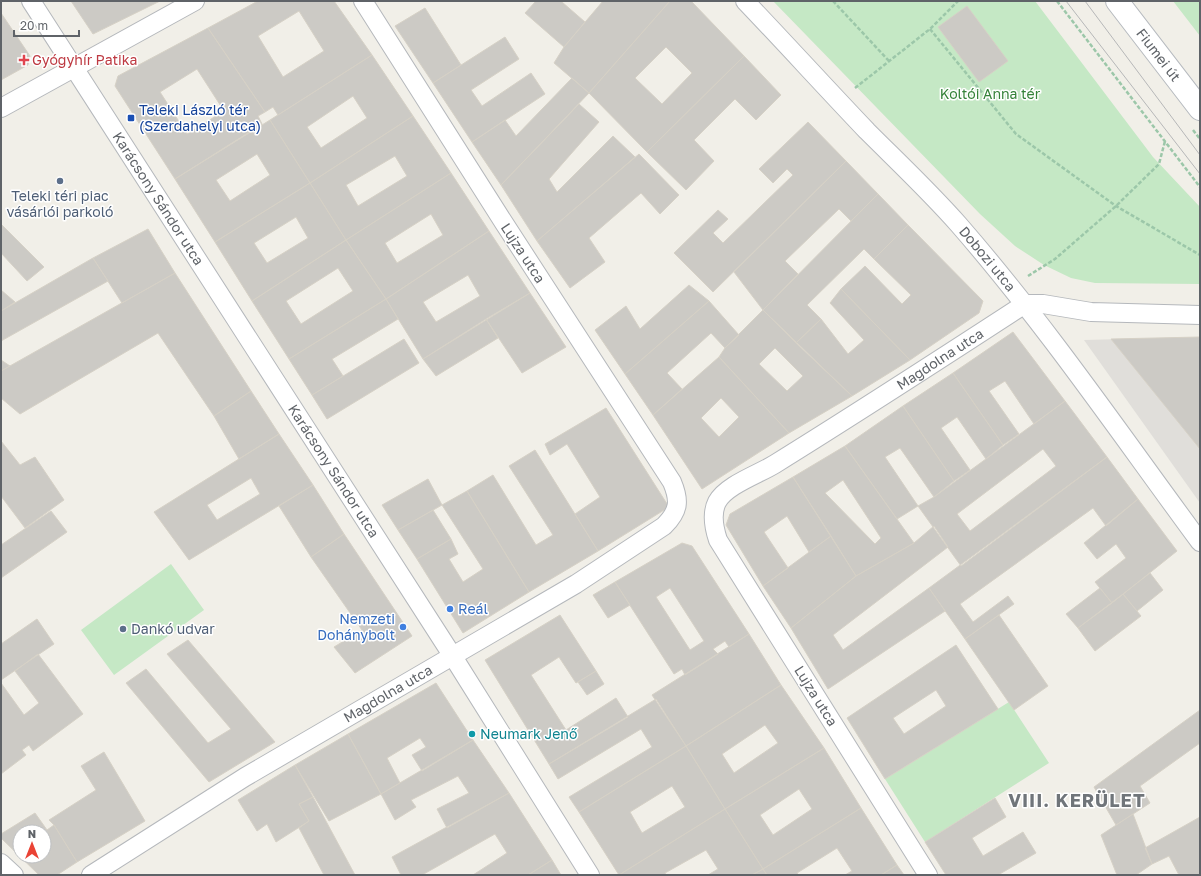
<svg xmlns="http://www.w3.org/2000/svg" width="1201" height="876" viewBox="0 0 1201 876" font-family="'Golos Text',sans-serif">
<style>
.industrial{fill:#e0deda}
.green{fill:#c5e8c5}
.building{fill:#cccac5;stroke:#d6d1c6;fill-rule:evenodd}
.lines{fill:none;stroke-linecap:round;stroke-linejoin:round}
.minor-casing{stroke:#b5b8bc;stroke-width:20}
.secondary-casing{stroke:#b6babf;stroke-width:24}
.path{stroke:#9cc7a9;stroke-width:2.5;stroke-dasharray:4 2;stroke-linecap:butt}
.minor{stroke:#fff;stroke-width:18}
.secondary{stroke:#fff;stroke-width:22}
.tram{stroke:#b6b7b8;stroke-width:1}
.health-dot{fill:#e0444e;stroke:#fff;stroke-width:1.5}
.transit-dot{fill:#1a4fb4;stroke:#fff;stroke-width:1.5}
.service-dot{fill:#5c6f8a;stroke:#fff;stroke-width:1.5}
.shop-dot{fill:#3f7fe0;stroke:#fff;stroke-width:1.5}
.culture-dot{fill:#0f9aa8;stroke:#fff;stroke-width:1.5}
.labels{text-anchor:middle;stroke-width:3;stroke-linejoin:round;paint-order:stroke}
.street-label{font-size:14px;fill:#5f6368;stroke:#fff}
.health-label{font-size:14px;fill:#be3a42;stroke:#fff;text-anchor:start}
.park-label{font-size:14px;fill:#348238;stroke:#fff}
.transit-label{font-size:14px;fill:#164399;stroke:#fff;text-anchor:start}
.service-label{font-size:14px;fill:#4e5e75;stroke:#fff}
.shop-label{font-size:14px;fill:#366cbe;stroke:#fff;text-anchor:start}
.culture-label{font-size:14px;fill:#0d838f;stroke:#fff;text-anchor:start}
.district-label{font-size:18px;font-weight:bold;letter-spacing:1px;fill:#70757a;stroke:#fff}
</style>
<rect width="100%" height="100%" fill="#f1efe8"/>
<path class="industrial" d="M 1200,337 L 1200,503 L 1084,340 Z"/>
<path class="green" d="M 773,1 L 1035,1 L 1153,157 L 1200,207 L 1200,284 L 1095,283 L 1071,278 L 1044,265 L 1015,246 L 980,214 Z
M 1173,1 L 1200,1 L 1200,36 Z
M 171,564 L 204,610 L 114,675 L 81,630 Z
M 1009,702 L 1049,763 L 925,842 L 885,779 Z"/>
<path class="building" d="M 71,1 L 160,1 L 93,34 Z
M 258,1 L 334,1 L 372,55 L 278,115 L 273,107 L 265,112 L 208,28 ZM 299,11 L 324,51 L 283,77 L 258,36 Z
M 536,1 L 564,1 L 562,2 L 585,22 L 564,47 L 525,13 Z
M 603,1 L 670,1 L 589,93 L 554,63 L 564,47 Z
M 670,1 L 691,1 L 744,56 L 647,152 L 589,93 ZM 666,47 L 692,73 L 662,104 L 635,78 Z
M 967,6 L 1008,61 L 979,82 L 938,27 Z
M 425,8 L 461,65 L 433,83 L 395,26 Z
M 1,13 L 30,56 L 28,65 L 1,80 Z
M 208,28 L 265,112 L 258,116 L 262,124 L 175,179 L 115,86 L 118,76 ZM 197,69 L 224,111 L 187,134 L 160,92 Z
M 505,37 L 519,59 L 471,90 L 482,106 L 531,73 L 545,94 L 472,142 L 433,83 Z
M 372,55 L 413,116 L 310,183 L 270,120 ZM 353,96 L 367,118 L 321,148 L 307,127 Z
M 744,56 L 781,95 L 756,120 L 735,99 L 694,140 L 714,161 L 686,190 L 647,152 Z
M 572,78 L 589,93 L 501,185 L 472,142 L 505,120 L 516,136 Z
M 579,104 L 599,122 L 549,179 L 557,192 L 613,136 L 635,157 L 537,241 L 501,185 Z
M 413,116 L 451,173 L 346,240 L 310,183 ZM 395,156 L 407,176 L 358,206 L 346,185 Z
M 270,120 L 310,183 L 215,242 L 175,179 ZM 257,154 L 270,175 L 230,201 L 216,180 Z
M 808,122 L 846,161 L 713,292 L 674,253 L 718,210 L 728,219 L 713,233 L 723,243 L 793,175 L 787,169 L 773,183 L 759,169 Z
M 639,154 L 679,195 L 660,214 L 641,193 L 589,238 L 605,262 L 570,288 L 537,241 Z
M 846,161 L 878,194 L 851,221 L 839,209 L 785,261 L 798,274 L 763,310 L 734,272 Z
M 451,173 L 489,231 L 386,299 L 346,240 ZM 431,214 L 443,235 L 397,263 L 385,243 Z
M 310,183 L 346,240 L 252,301 L 215,242 ZM 296,217 L 308,238 L 267,263 L 254,243 Z
M 878,194 L 908,225 L 874,259 L 864,249 L 807,305 L 821,319 L 796,343 L 763,310 Z
M 1,224 L 44,267 L 27,281 L 1,253 Z
M 908,225 L 983,301 L 979,313 L 910,360 L 841,289 L 865,266 L 902,304 L 911,295 L 874,259 Z
M 148,229 L 175,273 L 122,303 L 93,258 Z
M 489,231 L 530,293 L 423,359 L 386,299 ZM 468,275 L 480,296 L 436,322 L 423,302 Z
M 346,240 L 386,299 L 289,359 L 252,301 ZM 338,268 L 353,291 L 301,324 L 286,301 Z
M 93,258 L 108,281 L 1,341 L 1,311 Z
M 175,273 L 251,391 L 214,416 L 158,333 L 20,414 L 1,398 L 1,371 Z
M 689,285 L 709,301 L 625,374 L 595,330 L 626,306 L 640,329 Z
M 841,289 L 910,360 L 852,396 L 796,343 L 821,319 L 848,354 L 864,340 L 830,303 Z
M 1,290 L 15,302 L 1,311 Z
M 530,293 L 566,347 L 522,373 L 486,319 Z
M 386,299 L 398,319 L 332,359 L 343,376 L 312,395 L 289,359 Z
M 709,301 L 739,335 L 725,348 L 711,333 L 667,373 L 682,389 L 653,415 L 625,374 Z
M 763,310 L 852,396 L 789,433 L 719,357 L 725,348 ZM 775,348 L 803,376 L 787,391 L 759,364 Z
M 486,319 L 498,338 L 436,376 L 423,359 Z
M 1013,332 L 1065,401 L 1034,424 L 1005,381 L 989,391 L 1019,434 L 1003,445 L 953,373 Z
M 1200,337 L 1200,449 L 1111,339 Z
M 404,339 L 419,363 L 327,419 L 312,395 Z
M 719,357 L 789,433 L 702,489 L 653,415 ZM 721,398 L 739,417 L 719,437 L 701,418 Z
M 1,360 L 10,366 L 1,371 Z
M 953,373 L 1003,445 L 986,459 L 957,417 L 941,428 L 970,470 L 954,481 L 903,406 Z
M 251,391 L 279,434 L 239,459 L 214,416 Z
M 1065,401 L 1107,457 L 961,566 L 918,506 L 934,497 ZM 1043,449 L 1056,466 L 970,531 L 957,514 Z
M 903,406 L 954,481 L 934,497 L 900,448 L 885,457 L 918,506 L 897,519 L 845,446 Z
M 606,408 L 669,507 L 598,551 L 575,514 L 600,497 L 567,444 L 550,455 L 545,444 Z
M 279,434 L 313,485 L 189,560 L 154,512 ZM 251,478 L 260,494 L 217,520 L 207,505 Z
M 1,441 L 20,465 L 35,457 L 64,500 L 25,528 L 1,496 Z
M 845,446 L 914,543 L 856,576 L 793,477 ZM 843,480 L 881,538 L 875,544 L 825,493 Z
M 535,450 L 598,551 L 529,592 L 467,491 L 493,475 L 536,545 L 553,535 L 509,466 Z
M 1107,457 L 1138,499 L 1106,526 L 1093,508 L 960,604 L 973,622 L 1008,596 L 1014,604 L 965,639 L 929,588 Z
M 793,477 L 831,536 L 809,552 L 787,516 L 764,532 L 788,568 L 763,586 L 726,525 L 730,514 Z
M 428,479 L 442,505 L 398,530 L 382,505 Z
M 313,485 L 344,534 L 311,557 L 279,506 Z
M 467,491 L 529,592 L 463,633 L 417,559 L 451,539 L 458,554 L 449,559 L 463,582 L 483,569 L 442,505 Z
M 1138,499 L 1177,551 L 1112,603 L 1095,582 L 1126,558 L 1116,544 L 1097,559 L 1084,543 Z
M 433,510 L 451,539 L 417,559 L 398,530 Z
M 51,511 L 67,532 L 1,578 L 1,545 Z
M 934,526 L 948,547 L 833,635 L 843,650 L 929,588 L 945,611 L 828,689 L 791,628 L 856,576 L 914,543 Z
M 344,534 L 412,636 L 355,673 L 334,647 L 362,630 L 311,557 Z
M 831,536 L 856,576 L 791,628 L 763,586 Z
M 682,543 L 692,546 L 749,634 L 729,647 L 725,641 L 713,649 L 718,654 L 685,675 L 682,669 L 674,674 L 615,582 ZM 670,588 L 704,641 L 690,650 L 656,597 Z
M 1150,573 L 1163,590 L 1137,611 L 1123,594 Z
M 615,582 L 630,605 L 608,618 L 593,595 Z
M 1100,588 L 1112,603 L 1078,628 L 1066,614 Z
M 1123,594 L 1141,616 L 1095,651 L 1078,628 Z
M 560,615 L 596,671 L 576,683 L 559,657 L 531,675 L 566,730 L 616,698 L 628,717 L 549,764 L 485,660 Z
M 999,615 L 1048,686 L 1014,710 L 965,639 Z
M 37,619 L 54,644 L 1,680 L 1,644 Z
M 749,634 L 781,685 L 686,746 L 652,695 Z
M 188,640 L 275,742 L 209,782 L 126,683 L 146,669 L 208,743 L 231,729 L 167,654 Z
M 956,645 L 998,709 L 885,779 L 847,718 ZM 936,690 L 946,706 L 904,734 L 893,718 Z
M 38,654 L 83,714 L 33,751 L 29,745 L 22,750 L 26,755 L 1,774 L 1,683 L 24,715 L 39,703 L 15,671 Z
M 596,671 L 604,684 L 587,695 L 578,682 Z
M 436,683 L 473,740 L 422,771 L 412,755 L 426,747 L 420,738 L 387,758 L 400,783 L 381,794 L 348,734 Z
M 781,685 L 824,748 L 725,809 L 686,746 ZM 765,725 L 778,743 L 734,773 L 722,754 Z
M 656,699 L 686,746 L 579,812 L 569,797 L 652,747 L 641,729 L 558,779 L 549,764 Z
M 1200,710 L 1200,743 L 1140,786 L 1150,803 L 1116,825 L 1094,787 Z
M 348,734 L 381,794 L 329,821 L 295,765 Z
M 473,740 L 509,793 L 447,828 L 437,809 L 469,793 L 458,776 L 411,800 L 416,807 L 395,820 L 381,794 Z
M 686,746 L 725,809 L 619,875 L 579,812 ZM 672,786 L 685,807 L 642,833 L 630,812 Z
M 824,748 L 861,808 L 763,869 L 725,809 ZM 799,789 L 812,809 L 773,835 L 760,815 Z
M 104,752 L 145,821 L 77,862 L 54,825 L 49,820 L 96,790 L 81,766 Z
M 295,765 L 313,797 L 299,804 L 309,821 L 276,842 L 267,824 L 257,831 L 238,800 Z
M 509,793 L 552,860 L 528,875 L 473,875 L 507,853 L 495,834 L 422,875 L 401,875 L 392,857 Z
M 313,797 L 355,875 L 324,875 L 299,828 L 309,821 L 299,804 Z
M 995,798 L 1006,817 L 972,838 L 983,856 L 1023,832 L 1036,853 L 998,875 L 946,875 L 925,842 Z
M 861,808 L 897,865 L 881,875 L 845,875 L 852,871 L 837,848 L 797,873 L 799,875 L 767,875 L 763,869 Z
M 725,809 L 763,869 L 752,875 L 708,875 L 718,869 L 706,850 L 665,873 L 666,875 L 619,875 Z
M 35,813 L 47,830 L 54,825 L 77,862 L 57,875 L 39,875 L 1,838 L 1,834 ZM 20,832 L 44,832 L 44,856 L 20,856 Z
M 1133,814 L 1152,864 L 1136,875 L 1117,875 L 1101,835 Z
M 1200,817 L 1200,875 L 1179,875 L 1169,856 L 1152,864 L 1145,848 Z
M 552,860 L 561,875 L 528,875 Z
M 897,865 L 904,875 L 881,875 Z
M 763,869 L 767,875 L 752,875 Z"/>
<g class="lines">
<defs>
<g id="minor">
<path id="s1" d="M 31,1 L 452,655 L 590,875"/>
<path id="s2" d="M 745,1 C 786,44 826,88 867,131 C 898,162 930,192 959,225 C 1046,325 1121,435 1200,542"/>
<path d="M 1,108 L 195,1"/>
<path d="M 1,863 L 14,875"/>
<path id="s3" d="M 91,875 L 245,777 L 576,584 L 664,526 C 679,511 680,501 672,482 L 504,223 L 363,1"/>
<path id="s4" d="M 928,875 L 718,540 C 714,528 711,514 717,502 C 726,485 759,474 775,464 C 859,412 942,358 1025,304 L 1043,304 L 1091,312 L 1200,315"/>
</g>
<g id="secondary">
<path id="s5" d="M 1117,1 L 1200,109"/>
</g>
</defs>
<use href="#minor" class="minor-casing"/>
<use href="#secondary" class="secondary-casing"/>
<path class="path" d="M 833,1 L 889,61
M 1057,1 L 1200,187
M 930,29 L 1016,134 L 1116,206 L 1200,255
M 855,88 L 930,29 L 958,1
M 1193,130 L 1200,139
M 1028,276 L 1055,259 L 1116,206 L 1159,164 L 1165,141"/>
<use href="#minor" class="minor"/>
<use href="#secondary" class="secondary"/>
<path class="tram" d="M 1066,1 L 1200,174
M 1085,1 L 1200,155"/>
</g>
<path class="health-dot" d="M22 54h4v4h4v4h-4v4h-4v-4h-4v-4h4z"/>
<rect class="transit-dot" x="127" y="114" width="8" height="8" rx="2"/>
<g class="service-dot">
<circle cx="60" cy="181" r="4"/>
<circle cx="123" cy="629" r="4"/>
</g>
<g class="shop-dot">
<circle cx="450" cy="609" r="4"/>
<circle cx="403" cy="627" r="4"/>
</g>
<circle class="culture-dot" cx="472" cy="734" r="4"/>
<g class="labels">
<g class="street-label">
<text dy="5" stroke="none"><textPath href="#s5" startOffset="68">Fiumei út</textPath></text>
<text dy="5" stroke="none"><textPath href="#s1" startOffset="235">Karácsony Sándor utca</textPath></text>
<text transform="translate(523 253) rotate(57)" y="5">Lujza utca</text>
<text dy="5" stroke="none"><textPath href="#s2" startOffset="354">Dobozi utca</textPath></text>
<text dy="5" stroke="none"><textPath href="#s4" startOffset="700">Magdolna utca</textPath></text>
<text dy="5" stroke="none"><textPath href="#s1" startOffset="559">Karácsony Sándor utca</textPath></text>
<text dy="5" stroke="none"><textPath href="#s3" startOffset="348">Magdolna utca</textPath></text>
<text transform="translate(816 696) rotate(58)" y="5">Lujza utca</text>
</g>
<g class="health-label">
<text x="32" y="65">Gyógyhír Patika</text>
</g>
<g class="park-label">
<text x="990" y="99">Koltói Anna tér</text>
</g>
<g class="transit-label">
<text x="139" y="115">Teleki László tér<tspan x="139" dy="16">(Szerdahelyi utca)</tspan></text>
</g>
<g class="service-label">
<text x="60" y="201">Teleki téri piac<tspan x="60" dy="16">vásárlói parkoló</tspan></text>
<text x="131" y="634" text-anchor="start">Dankó udvar</text>
</g>
<g class="shop-label">
<text x="458" y="614">Reál</text>
<text x="395" y="624" text-anchor="end">Nemzeti<tspan x="395" dy="16">Dohánybolt</tspan></text>
</g>
<g class="culture-label">
<text x="480" y="739">Neumark Jenő</text>
</g>
<g class="district-label">
<text x="1077" y="807">VIII. KERÜLET</text>
</g>
</g>
<rect width="1201" height="876" fill="none" stroke="#5f6368" stroke-width="4"/>
<g transform="translate(32 844)"><circle r="19" fill="#ffffff" stroke="#bfc1c3"/>
<path d="M0-3L7 15L0 10L-7 15Z" fill="#ea4335"/>
<text y="-6" font-size="11" font-weight="bold" text-anchor="middle" fill="#5f6368">N</text>
</g>
<path d="M14 30v6h65v-6" fill="none" stroke="#5f6368" stroke-width="2"/>
<text x="20" y="30" font-size="12" fill="#5f6368" stroke="#ffffff" stroke-width="3" paint-order="stroke">20 m</text>
</svg>
